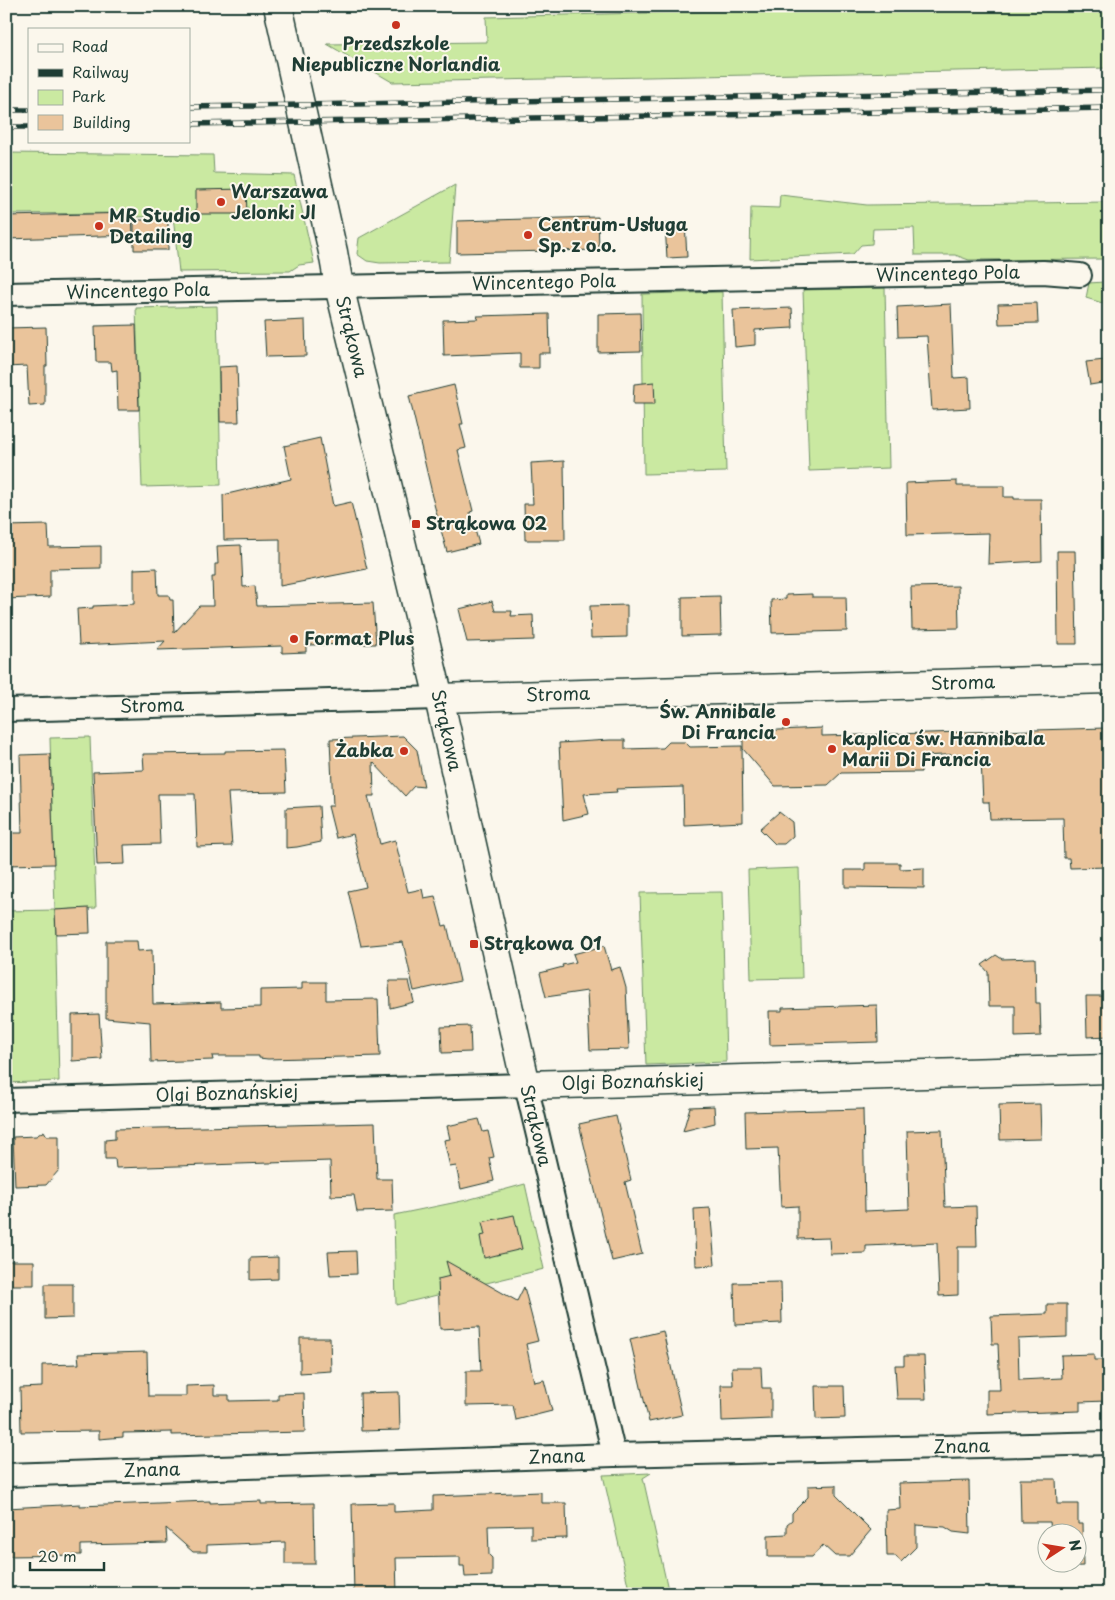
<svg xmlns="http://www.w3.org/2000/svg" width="1115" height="1600" viewBox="0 0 1115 1600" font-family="'Playpen Sans',sans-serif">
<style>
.green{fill:#cae9a1;stroke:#74936a}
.building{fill:#eac49b;stroke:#1f3d34}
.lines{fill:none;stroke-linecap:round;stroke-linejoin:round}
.street-casing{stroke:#1f3d34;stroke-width:26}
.secondary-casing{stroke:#1f3d34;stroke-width:31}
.street{stroke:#fbf7ec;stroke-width:22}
.secondary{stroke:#fbf7ec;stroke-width:28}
.rail-casing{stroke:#1f3d34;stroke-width:5.5}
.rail{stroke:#fbf7ec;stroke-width:4;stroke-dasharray:11;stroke-linecap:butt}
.poi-dot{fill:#c8321e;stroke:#fbf7ec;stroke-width:2}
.labels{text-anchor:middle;stroke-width:4;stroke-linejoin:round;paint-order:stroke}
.poi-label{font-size:18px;font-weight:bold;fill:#1f3d34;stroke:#fbf7ec;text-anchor:start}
.street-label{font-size:18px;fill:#1f3d34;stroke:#fbf7ec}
</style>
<rect width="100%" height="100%" fill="#fbf7ec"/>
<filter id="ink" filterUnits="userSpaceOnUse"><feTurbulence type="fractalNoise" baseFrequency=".02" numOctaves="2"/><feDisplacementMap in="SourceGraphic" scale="10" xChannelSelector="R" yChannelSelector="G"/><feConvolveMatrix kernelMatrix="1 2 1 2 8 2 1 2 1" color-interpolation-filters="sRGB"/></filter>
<g filter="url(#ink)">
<path class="green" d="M 920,6 L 1109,6 L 1109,68 L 392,82 L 327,44 L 487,42 L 486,17 Z
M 6,153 L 213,155 L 214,173 L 294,175 L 314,263 L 299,265 L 290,271 L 179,272 L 173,216 L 135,217 L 132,213 L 6,214 Z
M 455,185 L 449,262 L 380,263 L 367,261 L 357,254 L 359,238 Z
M 780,195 L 867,205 L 1109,202 L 1109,305 L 1086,298 L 1089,283 L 1104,282 L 1103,259 L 969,260 L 955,255 L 915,255 L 914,228 L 873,229 L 872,244 L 861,245 L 853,254 L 750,259 L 751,207 L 779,208 Z
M 885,288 L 889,468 L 809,471 L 803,290 Z
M 722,292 L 726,472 L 644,474 L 642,294 Z
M 217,306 L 221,485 L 142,487 L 136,308 Z
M 90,737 L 96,908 L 55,910 L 59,1081 L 6,1083 L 6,911 L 55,910 L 50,738 Z
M 799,868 L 802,978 L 751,979 L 748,870 Z
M 722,892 L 726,1062 L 646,1065 L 640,893 Z
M 525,1184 L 544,1269 L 396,1305 L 394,1215 L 467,1200 Z
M 651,1473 L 643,1478 L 669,1594 L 630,1594 L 603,1475 Z"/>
<path class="building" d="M 246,189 L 247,214 L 196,214 L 196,190 Z
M 132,213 L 133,235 L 6,239 L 6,216 Z
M 598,217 L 599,250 L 457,253 L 457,221 Z
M 134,220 L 168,220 L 168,250 L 134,250 Z
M 685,223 L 687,257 L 667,258 L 665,224 Z
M 1037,303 L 1038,323 L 999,324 L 998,304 Z
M 951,304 L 954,378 L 969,377 L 970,408 L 932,410 L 927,336 L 898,337 L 897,307 Z
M 792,308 L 793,328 L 755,330 L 755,345 L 735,347 L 733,310 Z
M 640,313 L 641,351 L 598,352 L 598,314 Z
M 549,314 L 550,353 L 539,353 L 539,368 L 520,368 L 520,353 L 444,356 L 443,320 L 478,319 L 477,316 Z
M 305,320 L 306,356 L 266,357 L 264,322 Z
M 136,325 L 139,410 L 118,410 L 117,370 L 112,371 L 111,362 L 96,362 L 95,326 Z
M 46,327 L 47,366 L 45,366 L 45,405 L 29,406 L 27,366 L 6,367 L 6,328 Z
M 1105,360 L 1108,382 L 1090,385 L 1086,362 Z
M 237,366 L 239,422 L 220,422 L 219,367 Z
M 654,382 L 655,404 L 633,404 L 634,384 Z
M 454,385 L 463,424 L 460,424 L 466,448 L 458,450 L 473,511 L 470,512 L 479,544 L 447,552 L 431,493 L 432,493 L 409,396 Z
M 320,438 L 333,506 L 351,502 L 367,569 L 280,586 L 280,539 L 224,540 L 223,495 L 291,479 L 284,446 Z
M 564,461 L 565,540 L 525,540 L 524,504 L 533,504 L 531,463 Z
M 957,481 L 957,486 L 1004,486 L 1004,497 L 1014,497 L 1014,499 L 1041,499 L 1042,561 L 988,564 L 989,533 L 907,535 L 906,483 Z
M 48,525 L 49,547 L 101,546 L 101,568 L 50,569 L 50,597 L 6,599 L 6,526 Z
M 241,545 L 243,587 L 255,586 L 257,606 L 373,603 L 376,644 L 306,645 L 306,652 L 282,653 L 282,646 L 157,650 L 165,641 L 79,645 L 77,609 L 93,608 L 93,606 L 134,604 L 134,569 L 157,568 L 158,595 L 169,595 L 170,600 L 173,600 L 174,633 L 199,606 L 213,606 L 212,577 L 215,577 L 215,564 L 218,564 L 217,546 Z
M 1057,551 L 1075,551 L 1077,644 L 1058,644 Z
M 958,586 L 959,628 L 912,629 L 911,587 Z
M 812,594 L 812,597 L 846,597 L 847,631 L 772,633 L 771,600 L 786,599 L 786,595 Z
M 720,596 L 721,635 L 682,636 L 682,597 Z
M 492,601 L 495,611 L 512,611 L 511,616 L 533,615 L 534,640 L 467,642 L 459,609 Z
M 627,605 L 627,637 L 591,638 L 590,606 Z
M 822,728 L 822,736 L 1106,728 L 1108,867 L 1070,868 L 1069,858 L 1064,858 L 1063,818 L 990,819 L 989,802 L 983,802 L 981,759 L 966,759 L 966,754 L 921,756 L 921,772 L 841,773 L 828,785 L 775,786 L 743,749 L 743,736 L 757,736 L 757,731 Z
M 403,736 L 417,750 L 424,787 L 414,786 L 405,796 L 373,762 L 374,796 L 368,796 L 380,844 L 395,840 L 408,892 L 422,889 L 424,898 L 435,896 L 443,926 L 447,925 L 460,981 L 414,991 L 403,942 L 361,946 L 348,891 L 366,887 L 353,834 L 336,838 L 328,806 L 333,806 L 330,739 Z
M 610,740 L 625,740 L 625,749 L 663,748 L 669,742 L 685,742 L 690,747 L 742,746 L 743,822 L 684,825 L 683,787 L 616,789 L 617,792 L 584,794 L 589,814 L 563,820 L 559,743 Z
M 284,750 L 286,792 L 228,793 L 232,846 L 197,847 L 195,794 L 158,794 L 160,844 L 124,845 L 125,864 L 97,865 L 93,772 L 144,770 L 143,754 L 225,753 L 225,751 Z
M 50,754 L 54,864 L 6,865 L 6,833 L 22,833 L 20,755 Z
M 319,806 L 321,842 L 297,847 L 286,848 L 286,808 Z
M 779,812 L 792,822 L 793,836 L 784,844 L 775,844 L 760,829 Z
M 865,863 L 900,863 L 900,869 L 924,868 L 924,888 L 845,887 L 845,870 L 865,870 Z
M 89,908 L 90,933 L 56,934 L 55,910 Z
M 106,941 L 137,941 L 138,951 L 152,950 L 153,1004 L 221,1002 L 221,1008 L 260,1007 L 260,990 L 302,989 L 302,982 L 326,982 L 326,1000 L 378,999 L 380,1056 L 268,1059 L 259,1058 L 259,1056 L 212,1056 L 213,1060 L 151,1062 L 150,1022 L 106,1018 Z
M 604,946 L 611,970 L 620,967 L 626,988 L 629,1049 L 590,1050 L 587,991 L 546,997 L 540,973 L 563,967 L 562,965 L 576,962 L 573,954 Z
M 996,955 L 1002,959 L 1035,958 L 1036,1003 L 1040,1003 L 1041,1036 L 1015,1037 L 1015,1006 L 989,1006 L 988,972 L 982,965 Z
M 389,981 L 409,981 L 414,1002 L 390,1008 Z
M 1086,996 L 1109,996 L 1109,1036 L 1087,1037 Z
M 877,1005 L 878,1042 L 770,1045 L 769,1011 L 782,1011 L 782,1008 Z
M 99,1014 L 102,1059 L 72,1061 L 72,1015 Z
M 470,1026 L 471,1052 L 442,1053 L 441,1027 Z
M 1040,1104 L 1041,1139 L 1000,1140 L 999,1105 Z
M 714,1106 L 715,1123 L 683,1131 L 690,1107 Z
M 863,1109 L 865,1211 L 909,1209 L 907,1131 L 942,1130 L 945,1207 L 976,1206 L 977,1247 L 958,1247 L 958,1295 L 939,1296 L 937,1243 L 866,1246 L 866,1253 L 830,1254 L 829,1238 L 798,1239 L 798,1206 L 781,1207 L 778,1148 L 746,1149 L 745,1112 Z
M 616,1116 L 631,1180 L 625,1182 L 642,1254 L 612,1261 L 579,1124 Z
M 479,1119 L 483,1132 L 488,1131 L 494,1157 L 489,1158 L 494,1181 L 461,1189 L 456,1166 L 450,1167 L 444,1140 L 450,1139 L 447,1126 Z
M 375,1123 L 377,1179 L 392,1179 L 393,1211 L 357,1212 L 354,1195 L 331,1196 L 330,1161 L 116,1168 L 115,1159 L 105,1159 L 105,1140 L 115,1139 L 115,1129 Z
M 44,1131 L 47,1136 L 59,1136 L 59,1170 L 46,1185 L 15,1186 L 13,1137 L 36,1136 Z
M 710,1208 L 715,1265 L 696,1266 L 694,1209 Z
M 514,1215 L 522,1249 L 484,1258 L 480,1236 L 485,1235 L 482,1222 Z
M 356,1251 L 357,1274 L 330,1275 L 328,1252 Z
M 278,1257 L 278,1279 L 250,1280 L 250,1258 Z
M 6,1261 L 34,1261 L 34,1285 L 6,1285 Z
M 446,1261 L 517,1301 L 524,1287 L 538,1341 L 526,1344 L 534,1382 L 544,1380 L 552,1411 L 516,1420 L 513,1405 L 466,1406 L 466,1371 L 481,1371 L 479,1327 L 440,1329 L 438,1279 L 450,1276 Z
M 781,1282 L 782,1323 L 735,1325 L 734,1283 Z
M 45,1284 L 73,1284 L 73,1318 L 45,1319 Z
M 1047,1304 L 1067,1304 L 1067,1337 L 1018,1339 L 1019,1380 L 1062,1378 L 1061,1355 L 1094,1354 L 1094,1360 L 1105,1360 L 1105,1377 L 1109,1380 L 1109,1387 L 1106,1390 L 1106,1401 L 1080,1402 L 1080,1411 L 987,1414 L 987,1390 L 1000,1390 L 998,1344 L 992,1344 L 991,1316 L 1047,1314 Z
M 663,1331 L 682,1415 L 649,1422 L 630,1339 Z
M 300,1338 L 330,1338 L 331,1371 L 300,1373 Z
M 147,1352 L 148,1396 L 186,1396 L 186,1386 L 214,1385 L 214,1395 L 229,1395 L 229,1401 L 278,1400 L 278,1394 L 304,1393 L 305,1432 L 172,1435 L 172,1432 L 123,1433 L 123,1437 L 99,1439 L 99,1431 L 21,1432 L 20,1388 L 42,1387 L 42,1365 L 79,1364 L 78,1354 Z
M 904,1356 L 924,1356 L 926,1399 L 897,1399 L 895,1365 L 904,1365 Z
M 732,1367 L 761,1367 L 762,1388 L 771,1388 L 771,1419 L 722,1421 L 721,1385 L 733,1385 Z
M 815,1386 L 844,1386 L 845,1418 L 816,1419 Z
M 399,1392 L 400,1430 L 361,1431 L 360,1393 Z
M 1020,1479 L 1056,1479 L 1057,1504 L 1078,1504 L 1078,1524 L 1082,1524 L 1083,1566 L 1051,1567 L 1051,1562 L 1078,1562 L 1078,1532 L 1051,1532 L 1050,1522 L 1021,1522 Z
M 969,1481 L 970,1534 L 953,1532 L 945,1527 L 916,1525 L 916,1547 L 901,1562 L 896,1556 L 887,1556 L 886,1510 L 900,1509 L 899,1483 Z
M 836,1485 L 836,1495 L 871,1530 L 849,1556 L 835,1556 L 823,1545 L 812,1557 L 768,1557 L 768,1535 L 787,1534 L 787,1524 L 792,1520 L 792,1513 L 808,1497 L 808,1486 Z
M 541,1492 L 541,1503 L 566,1503 L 567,1538 L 531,1539 L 531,1525 L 488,1526 L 489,1555 L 492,1558 L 492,1576 L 465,1577 L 464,1566 L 460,1566 L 460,1557 L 396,1558 L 397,1594 L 354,1594 L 352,1504 L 394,1503 L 394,1512 L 433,1510 L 433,1496 Z
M 210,1501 L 210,1503 L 261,1501 L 261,1504 L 314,1503 L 315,1564 L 285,1564 L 285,1542 L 207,1545 L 207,1552 L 193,1552 L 166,1528 L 167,1543 L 81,1545 L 81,1555 L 9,1556 L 7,1508 L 80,1504 L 80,1506 Z"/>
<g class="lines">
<defs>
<g id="street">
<path id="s1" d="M 6,294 L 1043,272 L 1080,275"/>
<path id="s2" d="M 6,710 L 439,698"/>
<path id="s3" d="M 6,1100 L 526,1085 L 614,1455"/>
<path id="s4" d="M 6,1475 L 614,1455 L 1109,1443"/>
</g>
<g id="secondary">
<path id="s5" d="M 278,6 L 333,252 L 339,286 L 439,698 L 526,1085 L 1109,1069"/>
<path id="s6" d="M 439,698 L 1109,679"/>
</g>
</defs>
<use href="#street" class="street-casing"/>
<use href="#secondary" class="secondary-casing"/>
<use href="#street" class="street"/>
<use href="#secondary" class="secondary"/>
<defs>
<path id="rail" d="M 189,107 L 1109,90
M 6,110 L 29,110
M 189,124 L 1109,108
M 6,127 L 29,127"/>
</defs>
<use href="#rail" class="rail-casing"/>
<use href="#rail" class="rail"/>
</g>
</g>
<g class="poi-dot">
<circle cx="396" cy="25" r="5"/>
<circle cx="221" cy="202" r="5"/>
<circle cx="99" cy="226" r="5"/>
<circle cx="528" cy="235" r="5"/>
<rect x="411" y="519" width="10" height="10" rx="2.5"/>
<circle cx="294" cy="639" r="5"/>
<circle cx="786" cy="722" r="5"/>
<circle cx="832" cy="749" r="5"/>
<circle cx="404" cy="751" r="5"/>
<rect x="469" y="939" width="10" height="10" rx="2.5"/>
</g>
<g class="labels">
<g class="poi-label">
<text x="396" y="50" text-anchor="middle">Przedszkole<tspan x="396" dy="21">Niepubliczne Norlandia</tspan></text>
<text x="231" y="198">Warszawa<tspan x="231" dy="21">Jelonki Jl</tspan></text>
<text x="109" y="222">MR Studio<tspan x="109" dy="21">Detailing</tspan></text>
<text x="538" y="231">Centrum-Usługa<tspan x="538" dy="21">Sp. z o.o.</tspan></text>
<text x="426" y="530">Strąkowa 02</text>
<text x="304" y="645">Format Plus</text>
<text x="776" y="718" text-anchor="end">Św. Annibale<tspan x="776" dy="21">Di Francia</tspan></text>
<text x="842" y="745">kaplica św. Hannibala<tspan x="842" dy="21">Marii Di Francia</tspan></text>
<text x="394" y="757" text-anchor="end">Żabka</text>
<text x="484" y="950">Strąkowa 01</text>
</g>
<g class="street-label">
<text dy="6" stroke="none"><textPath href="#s1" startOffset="942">Wincentego Pola</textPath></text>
<text dy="6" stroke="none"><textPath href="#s1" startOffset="538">Wincentego Pola</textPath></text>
<text dy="6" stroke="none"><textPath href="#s1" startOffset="132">Wincentego Pola</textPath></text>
<text dy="6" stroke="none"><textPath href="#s5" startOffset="339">Strąkowa</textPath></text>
<text dy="6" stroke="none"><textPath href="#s6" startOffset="524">Stroma</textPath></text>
<text dy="6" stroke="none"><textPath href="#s6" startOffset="119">Stroma</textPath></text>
<text dy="6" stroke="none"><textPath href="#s2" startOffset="146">Stroma</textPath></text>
<text dy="6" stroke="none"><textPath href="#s5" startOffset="744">Strąkowa</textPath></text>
<text dy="6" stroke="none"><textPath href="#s5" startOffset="1214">Olgi Boznańskiej</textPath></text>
<text dy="6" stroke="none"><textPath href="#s3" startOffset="221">Olgi Boznańskiej</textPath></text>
<text dy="6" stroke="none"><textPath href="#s3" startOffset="562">Strąkowa</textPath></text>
<text dy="6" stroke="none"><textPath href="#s4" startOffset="956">Znana</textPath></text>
<text dy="6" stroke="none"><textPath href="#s4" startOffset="551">Znana</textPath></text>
<text dy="6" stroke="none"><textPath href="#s4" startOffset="146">Znana</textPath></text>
</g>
</g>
<rect width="1115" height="1600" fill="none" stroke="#fbf7ec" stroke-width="25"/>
<rect x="12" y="12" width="1090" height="1575" fill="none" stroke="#1f3d34" stroke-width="2" filter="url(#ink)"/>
<rect x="28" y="28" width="162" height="115" fill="#fbf7ec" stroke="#a3ada2"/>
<rect x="38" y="44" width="25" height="8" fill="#fbf7ec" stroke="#a3ada2"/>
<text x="72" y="52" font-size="15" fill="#1f3d34">Road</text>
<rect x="38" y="69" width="25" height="8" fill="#1f3d34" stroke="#a3ada2"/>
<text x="72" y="78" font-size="15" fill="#1f3d34">Railway</text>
<rect x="38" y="90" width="25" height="15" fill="#cae9a1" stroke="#a3ada2"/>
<text x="72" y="102" font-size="15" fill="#1f3d34">Park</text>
<rect x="38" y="115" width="25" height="15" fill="#eac49b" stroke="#a3ada2"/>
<text x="72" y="128" font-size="15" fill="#1f3d34">Building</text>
<g transform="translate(1062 1548) rotate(78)"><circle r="24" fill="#fbf7ec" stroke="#a3ada2"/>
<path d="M0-4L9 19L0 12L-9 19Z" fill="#c8321e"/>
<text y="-8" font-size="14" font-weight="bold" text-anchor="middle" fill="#1f3d34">N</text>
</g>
<path d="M30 1562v8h74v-8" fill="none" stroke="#1f3d34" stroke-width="2.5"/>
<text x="38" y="1562" font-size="15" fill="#1f3d34" stroke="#fbf7ec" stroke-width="4" paint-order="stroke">20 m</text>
</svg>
